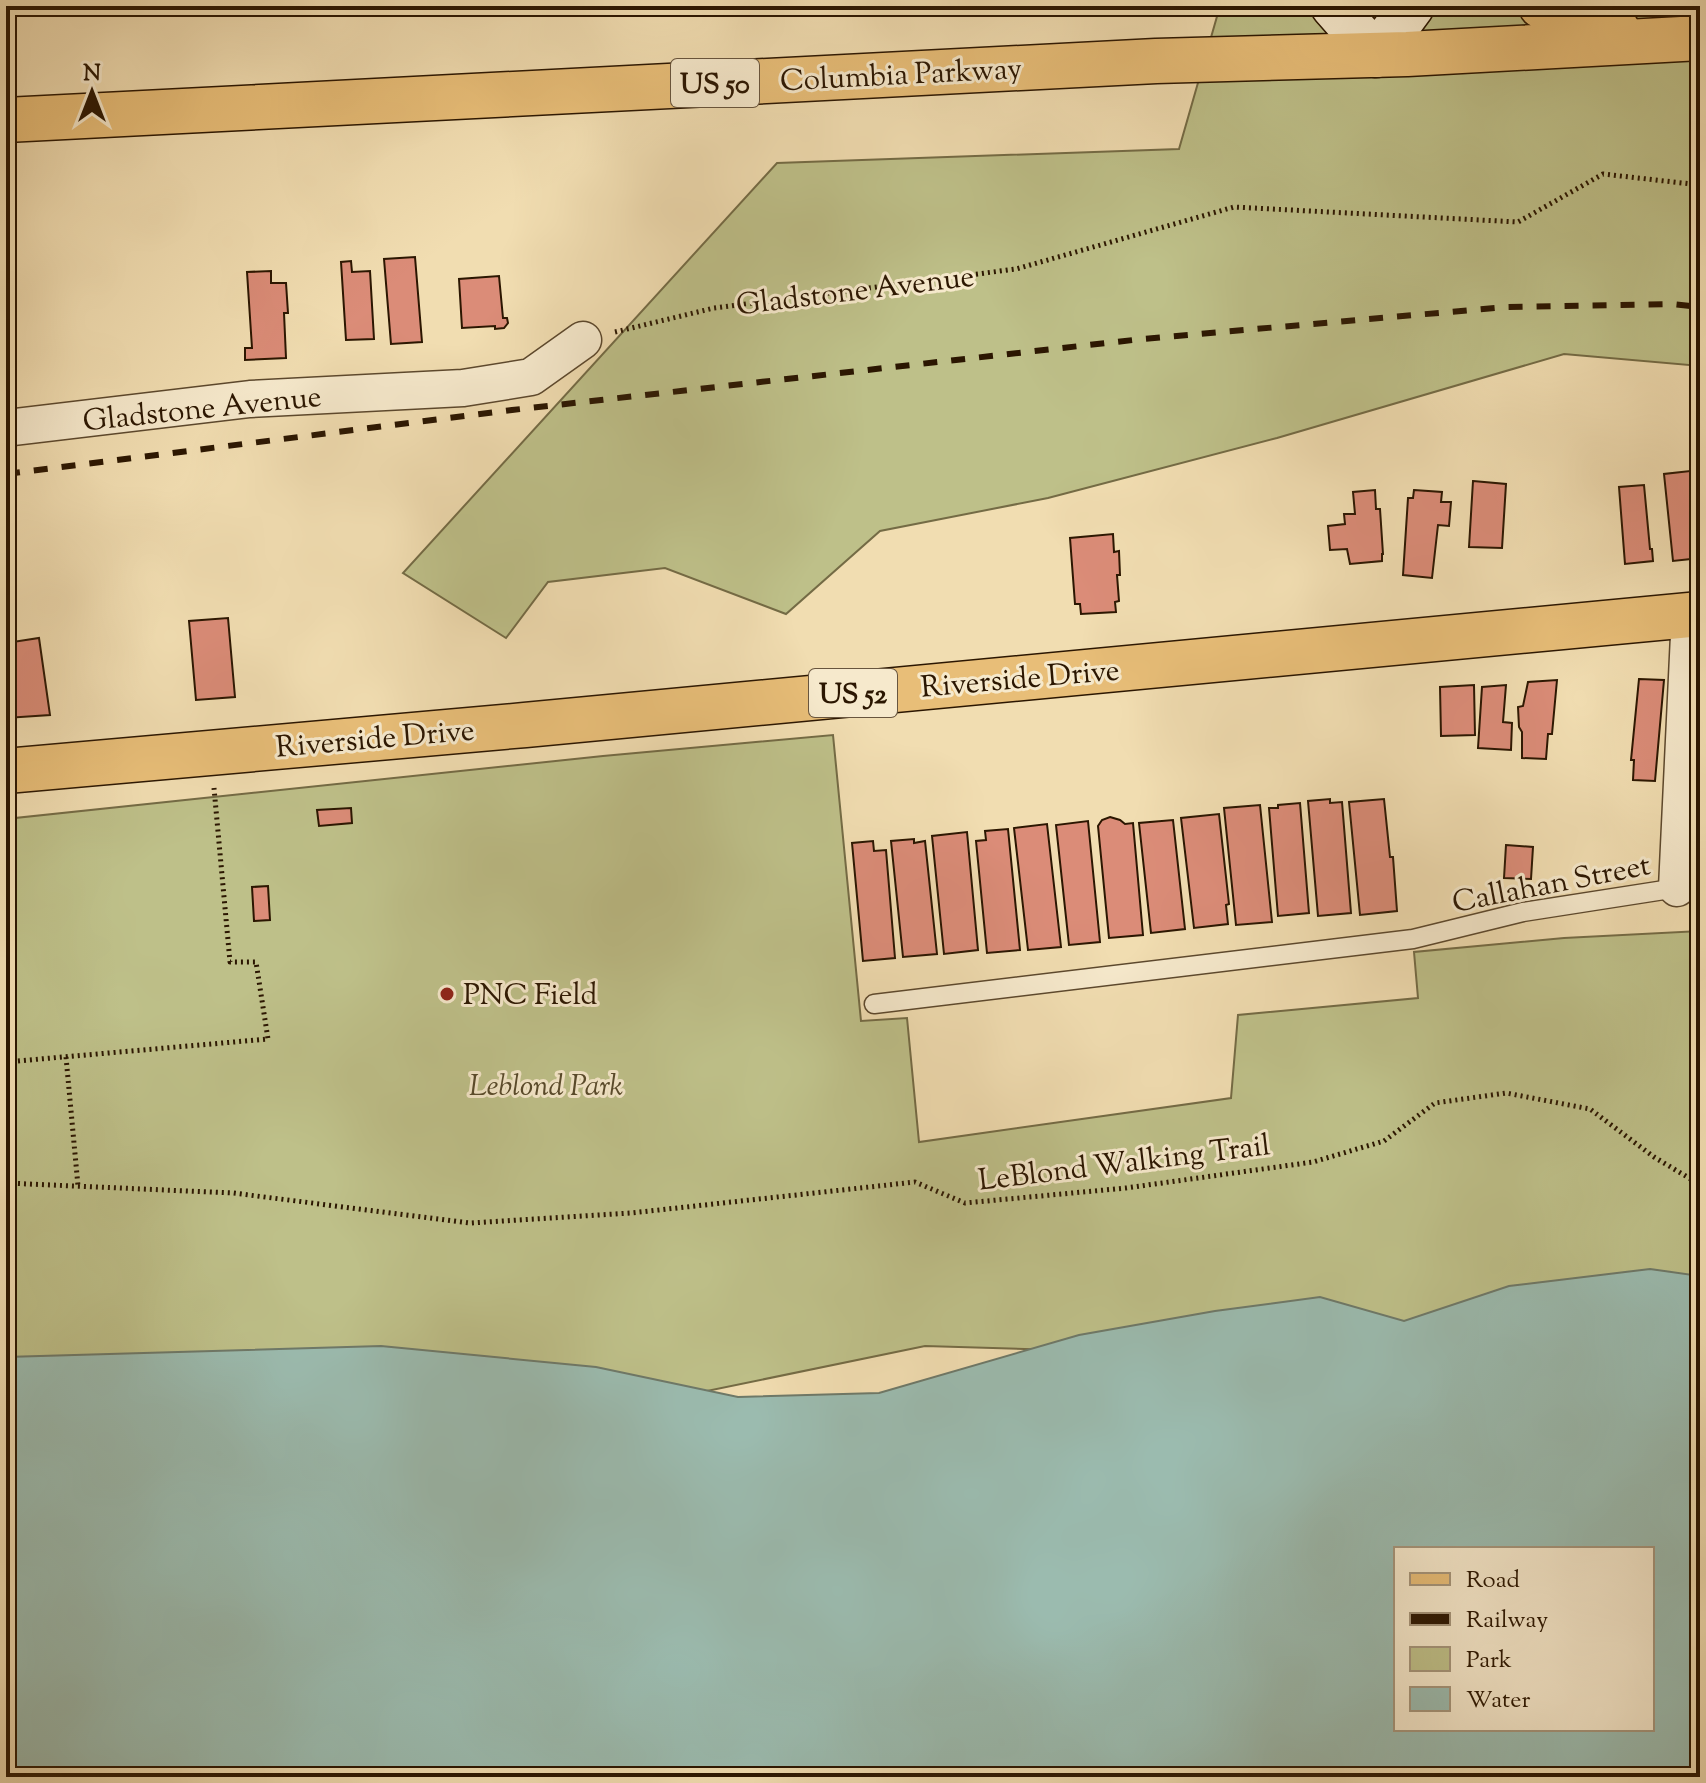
<svg xmlns="http://www.w3.org/2000/svg" width="1706" height="1783" viewBox="0 0 1706 1783" font-family="'Sorts Mill Goudy',serif">
<style>
.green{fill:#bec089;stroke:#746b45;stroke-width:2}
.water{fill:#9bbbaf;stroke:#6e7969;stroke-width:2;fill-rule:evenodd}
.building{fill:#db8c78;stroke:#2b1601;stroke-width:2}
.lines{fill:none;stroke-linecap:round;stroke-linejoin:round}
.lane-casing{stroke:#5c482d;stroke-width:21}
.street-casing{stroke:#5c482d;stroke-width:39}
.secondary-casing{stroke:#2b1601;stroke-width:47}
.primary-casing{stroke:#2b1601;stroke-width:47}
.highway-casing{stroke:#2b1601;stroke-width:47}
.path{stroke:#2b1601;stroke-width:5;stroke-dasharray:2 4;stroke-linecap:butt}
.lane{stroke:#f6e9cc;stroke-width:18}
.street{stroke:#f6e9cc;stroke-width:36}
.secondary{stroke:#f6e9cc;stroke-width:44}
.primary{stroke:#e8be78;stroke-width:44}
.highway{stroke:#e8be78;stroke-width:44}
.rail{stroke:#2b1601;stroke-width:6;stroke-dasharray:14 14;stroke-linecap:butt}
.poi-dot{fill:#8f2418;stroke:#f6e9cc;stroke-width:3}
.labels{text-anchor:middle;stroke-width:6;stroke-linejoin:round;paint-order:stroke}
.shield{fill:#f6e9cc;stroke:#68553e;stroke-width:2}
.shield-label{font-size:28px;font-weight:bold;fill:#2b1601}
.street-label{font-size:30px;fill:#2b1601;stroke:#f6e9cc}
.poi-label{font-size:30px;fill:#2b1601;stroke:#f6e9cc;text-anchor:start}
.park-label{font-size:30px;font-style:italic;fill:#57492a;stroke:#f6e9cc}
</style>
<rect width="100%" height="100%" fill="#f1ddb1"/>
<filter id="stains"><feTurbulence type="fractalNoise" baseFrequency=".0025" numOctaves="4"/><feColorMatrix values="0 0 0 0 .2 0 0 0 0 .09 0 0 0 0 .02 0 0 0 .5 -.17"/></filter>
<radialGradient id="worn" r=".72"><stop offset=".6" stop-color="#630" stop-opacity="0"/><stop offset="1" stop-color="#630" stop-opacity=".3"/></radialGradient>
<path class="green" d="M 1220,6 L 1700,6 L 1700,366 L 1564,354 L 1277,438 L 1048,498 L 880,531 L 786,614 L 665,568 L 548,582 L 506,638 L 403,573 L 777,163 L 1179,149 Z
M 833,735 L 861,1021 L 907,1018 L 919,1142 L 1231,1098 L 1238,1015 L 1418,998 L 1414,952 L 1564,938 L 1700,931 L 1700,1382 L 1199,1354 L 925,1346 L 634,1406 L 6,1419 L 6,819 L 603,756 Z"/>
<path class="water" d="M 1650,1269 L 1700,1276 L 1700,1777 L 6,1777 L 6,1357 L 381,1346 L 596,1367 L 738,1397 L 879,1393 L 1079,1335 L 1215,1311 L 1320,1297 L 1404,1321 L 1509,1286 ZM 1396,1549 L 1652,1549 L 1652,1729 L 1396,1729 Z"/>
<path class="building" d="M 415,257 L 422,342 L 391,344 L 384,259 Z
M 351,261 L 352,272 L 370,271 L 374,339 L 346,340 L 341,262 Z
M 271,271 L 271,283 L 286,283 L 288,313 L 284,313 L 286,358 L 245,360 L 245,348 L 252,348 L 247,272 Z
M 499,276 L 503,318 L 507,318 L 508,323 L 504,328 L 495,329 L 495,326 L 462,328 L 459,279 Z
M 1699,470 L 1700,558 L 1673,561 L 1664,474 Z
M 1473,481 L 1506,484 L 1502,548 L 1469,547 Z
M 1644,485 L 1650,549 L 1652,549 L 1653,561 L 1625,564 L 1619,487 Z
M 1375,490 L 1376,509 L 1380,509 L 1383,554 L 1382,554 L 1382,561 L 1350,564 L 1347,549 L 1330,550 L 1328,526 L 1345,524 L 1344,514 L 1355,514 L 1353,492 Z
M 1414,490 L 1442,492 L 1441,502 L 1451,502 L 1449,526 L 1438,525 L 1432,578 L 1403,575 L 1408,498 L 1413,498 Z
M 1113,534 L 1114,552 L 1119,551 L 1120,575 L 1117,575 L 1119,601 L 1115,602 L 1116,612 L 1081,614 L 1080,604 L 1075,604 L 1070,538 Z
M 228,618 L 235,697 L 196,700 L 189,621 Z
M 39,638 L 50,715 L 6,718 L 6,643 Z
M 1639,679 L 1664,680 L 1655,781 L 1633,780 L 1634,760 L 1631,760 Z
M 1557,680 L 1552,734 L 1548,734 L 1546,759 L 1522,758 L 1522,732 L 1519,727 L 1518,707 L 1523,706 L 1528,682 Z
M 1474,685 L 1475,735 L 1441,736 L 1440,687 Z
M 1506,685 L 1503,722 L 1512,723 L 1511,750 L 1478,748 L 1482,687 Z
M 1330,799 L 1330,803 L 1342,802 L 1351,913 L 1318,916 L 1308,801 Z
M 1384,799 L 1390,857 L 1393,857 L 1397,911 L 1360,915 L 1349,802 Z
M 1300,803 L 1309,913 L 1278,916 L 1269,808 L 1278,808 L 1278,805 Z
M 1260,805 L 1272,922 L 1236,925 L 1224,808 Z
M 351,808 L 352,823 L 319,826 L 317,810 Z
M 1219,814 L 1229,904 L 1226,905 L 1228,924 L 1194,928 L 1181,818 Z
M 1110,817 L 1120,820 L 1125,824 L 1133,823 L 1143,935 L 1109,938 L 1098,826 L 1102,820 Z
M 1173,820 L 1185,929 L 1151,933 L 1139,823 Z
M 1088,821 L 1100,942 L 1069,945 L 1056,825 Z
M 1047,824 L 1061,947 L 1028,950 L 1014,828 Z
M 1008,829 L 1020,950 L 987,953 L 976,841 L 986,840 L 985,831 Z
M 967,832 L 978,950 L 944,954 L 932,836 Z
M 914,839 L 914,843 L 925,841 L 937,954 L 903,957 L 891,841 Z
M 873,841 L 874,851 L 886,850 L 895,958 L 863,961 L 852,843 Z
M 1506,845 L 1533,847 L 1531,879 L 1504,878 Z
M 268,886 L 270,920 L 254,921 L 252,887 Z"/>
<g class="lines">
<defs>
<path id="lane" d="M 874,1004 L 1413,939 L 1523,912 L 1677,888 L 1700,887"/>
<path id="street" d="M 6,428 L 250,399 L 463,388 L 531,377 L 583,340
M 1677,888 L 1690,614"/>
<path id="secondary" d="M 1333,6 L 1376,55 L 1412,6"/>
<path id="primary" d="M 6,771 L 525,725 L 1700,614"/>
<path id="highway" d="M 1541,6 L 1587,25 L 1617,29
M 6,120 L 1156,61 L 1407,54 L 1700,38"/>
</defs>
<use href="#lane" class="lane-casing"/>
<use href="#street" class="street-casing"/>
<use href="#secondary" class="secondary-casing"/>
<use href="#primary" class="primary-casing"/>
<use href="#highway" class="highway-casing"/>
<path class="path" d="M 615,332 L 714,308 L 1016,269 L 1234,207 L 1518,222 L 1603,174 L 1700,185
M 66,1057 L 78,1186
M 6,1062 L 268,1039 L 256,962 L 230,962 L 214,788
M 6,1183 L 233,1193 L 470,1223 L 631,1213 L 915,1182 L 965,1203 L 1126,1188 L 1313,1162 L 1384,1141 L 1435,1103 L 1506,1093 L 1590,1109 L 1654,1157 L 1694,1181 L 1700,1182"/>
<use href="#lane" class="lane"/>
<use href="#street" class="street"/>
<use href="#secondary" class="secondary"/>
<use href="#primary" class="primary"/>
<use href="#highway" class="highway"/>
<path class="rail" d="M 6,474 L 512,410 L 1142,339 L 1506,307 L 1671,304 L 1700,307"/>
</g>
<circle class="poi-dot" cx="447" cy="994" r="8"/>
<g class="labels">
<g class="shield">
<rect x="671" y="59" width="88" height="48" rx="6"/>
<rect x="809" y="669" width="88" height="48" rx="6"/>
</g>
<g class="shield-label">
<text x="715" y="93">US 50</text>
<text x="853" y="703">US 52</text>
</g>
<g class="street-label">
<text transform="translate(901 74) rotate(-3)" y="10">Columbia Parkway</text>
<text transform="translate(855 290) rotate(-7)" y="10">Gladstone Avenue</text>
<text transform="translate(202 408) rotate(-6)" y="10">Gladstone Avenue</text>
<text transform="translate(1020 678) rotate(-5)" y="10">Riverside Drive</text>
<text transform="translate(375 738) rotate(-5)" y="10">Riverside Drive</text>
<text transform="translate(1551 883) rotate(-11)" y="10">Callahan Street</text>
<text transform="translate(1124 1162) rotate(-7)" y="10">LeBlond Walking Trail</text>
</g>
<g class="poi-label">
<text x="463" y="1004">PNC Field</text>
</g>
<g class="park-label">
<text x="546" y="1095">Leblond Park</text>
</g>
</g>
<rect width="1706" height="1783" fill="none" stroke="#f1ddb1" stroke-width="32"/>
<rect x="8" y="8" width="1690" height="1767" fill="none" stroke="#2b1601" stroke-width="4"/>
<rect x="16" y="16" width="1674" height="1751" fill="none" stroke="#2b1601" stroke-width="2"/>
<rect x="1394" y="1547" width="260" height="184" fill="#f6e9cc" stroke="#a5957b" stroke-width="2"/>
<rect x="1410" y="1573" width="40" height="12" fill="#e8be78" stroke="#a5957b" stroke-width="2"/>
<text x="1466" y="1587" font-size="24" fill="#2b1601">Road</text>
<rect x="1410" y="1613" width="40" height="12" fill="#2b1601" stroke="#a5957b" stroke-width="2"/>
<text x="1466" y="1627" font-size="24" fill="#2b1601">Railway</text>
<rect x="1410" y="1647" width="40" height="24" fill="#bec089" stroke="#a5957b" stroke-width="2"/>
<text x="1466" y="1667" font-size="24" fill="#2b1601">Park</text>
<rect x="1410" y="1687" width="40" height="24" fill="#9bbbaf" stroke="#a5957b" stroke-width="2"/>
<text x="1466" y="1707" font-size="24" fill="#2b1601">Water</text>
<g transform="translate(92 92)" stroke="#f6e9cc" stroke-width="6" paint-order="stroke">
<path d="M0-6L14 30L0 20L-14 30Z" fill="#2b1601"/>
<text y="-12" font-size="22" font-weight="bold" text-anchor="middle" fill="#2b1601">N</text>
</g>
<rect width="100%" height="100%" filter="url(#stains)"/>
<rect width="100%" height="100%" fill="url(#worn)"/>
</svg>
